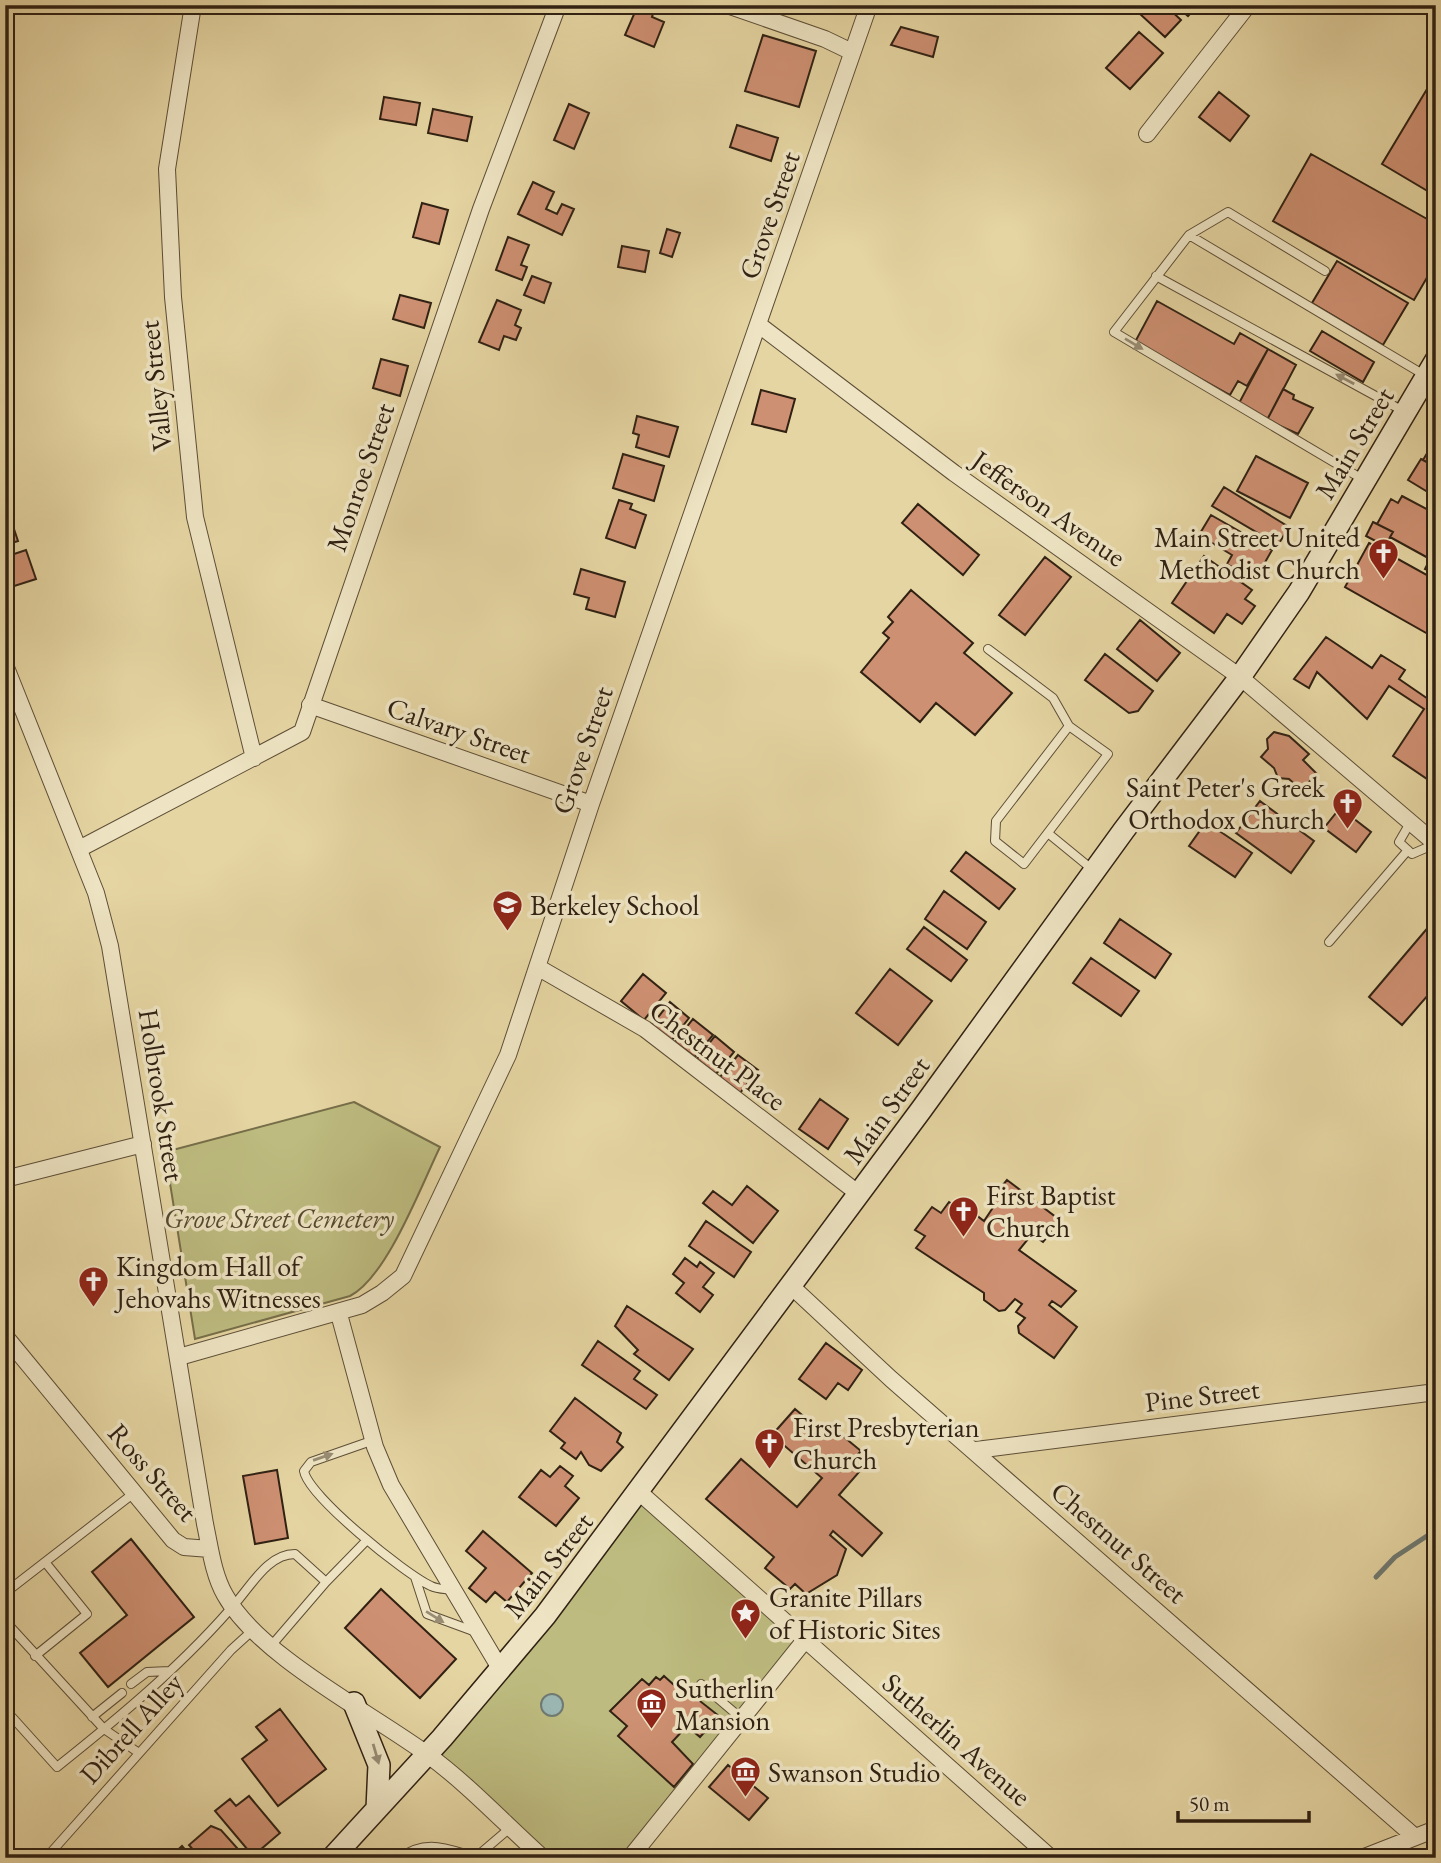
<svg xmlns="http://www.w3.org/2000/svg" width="1441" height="1863" viewBox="0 0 1441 1863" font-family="'EB Garamond',serif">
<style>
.green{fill:#bdbb7f;stroke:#766e49;stroke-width:2}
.water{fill:#9bb6b2;stroke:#707a72;stroke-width:2}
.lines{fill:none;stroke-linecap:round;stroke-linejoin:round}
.stream{stroke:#707a72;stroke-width:5}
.building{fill:#ce9072;stroke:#302113;stroke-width:2}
.service-casing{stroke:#5d4e37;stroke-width:10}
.minor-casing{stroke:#5d4e37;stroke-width:18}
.secondary-casing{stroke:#302113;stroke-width:24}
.service{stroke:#eee4c3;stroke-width:8}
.minor{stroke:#eee4c3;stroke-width:16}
.secondary{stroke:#eee4c3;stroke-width:21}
.oneway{fill:#988c74}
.labels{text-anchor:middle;stroke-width:7;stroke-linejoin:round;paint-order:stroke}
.street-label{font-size:28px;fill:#302113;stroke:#eee4c3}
.poi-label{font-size:28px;fill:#302113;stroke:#eee4c3;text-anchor:start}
.park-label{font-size:28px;font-style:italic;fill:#53482e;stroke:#eee4c3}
</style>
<rect width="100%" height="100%" fill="#e5d5a2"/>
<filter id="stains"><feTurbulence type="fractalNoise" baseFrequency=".00286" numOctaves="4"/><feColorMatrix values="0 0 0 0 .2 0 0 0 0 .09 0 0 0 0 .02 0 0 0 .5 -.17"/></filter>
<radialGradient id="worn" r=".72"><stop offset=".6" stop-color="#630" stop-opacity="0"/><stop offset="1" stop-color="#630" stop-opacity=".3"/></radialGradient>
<path class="green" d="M 354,1102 L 440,1147 C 421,1186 387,1277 350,1296 L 195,1339 L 165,1152 Z
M 639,1492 L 805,1640 L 637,1858 L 543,1858 L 427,1754 Z"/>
<path class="water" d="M541 1705a11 11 0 1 1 22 0a11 11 0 1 1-22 0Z"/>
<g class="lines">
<path class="stream" d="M 1376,1577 L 1395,1557 L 1436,1530"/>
</g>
<path class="building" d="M 638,5 L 655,7 L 652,17 L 664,22 L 654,47 L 625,35 Z
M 1148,5 L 1165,5 L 1181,20 L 1165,37 L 1140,14 Z
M 1175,5 L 1198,5 L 1188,16 Z
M 901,27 L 938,37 L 933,57 L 891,45 Z
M 1139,32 L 1163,53 L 1130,89 L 1106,68 Z
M 763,35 L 816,51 L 799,107 L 745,91 Z
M 1436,74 L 1436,196 L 1382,164 Z
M 1219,92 L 1249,116 L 1230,141 L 1199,117 Z
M 384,97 L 420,103 L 416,125 L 380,119 Z
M 569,104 L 589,113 L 574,149 L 554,140 Z
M 433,109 L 472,117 L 467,141 L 428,133 Z
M 737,125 L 778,138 L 771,161 L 730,147 Z
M 1311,154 L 1436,224 L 1436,262 L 1414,300 L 1273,221 Z
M 533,182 L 554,192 L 546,209 L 557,214 L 562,204 L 574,209 L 562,235 L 518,214 Z
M 422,203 L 448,210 L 439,244 L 413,237 Z
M 667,229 L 680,233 L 672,257 L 660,253 Z
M 508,237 L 529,245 L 521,265 L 527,267 L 522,280 L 496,270 Z
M 622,246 L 649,251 L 645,272 L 618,267 Z
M 1337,261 L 1408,303 L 1383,345 L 1312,303 Z
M 532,276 L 551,283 L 544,303 L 524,295 Z
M 400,295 L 431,303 L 424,328 L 393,319 Z
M 497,300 L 521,310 L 515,325 L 521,328 L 516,340 L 504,336 L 499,350 L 479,342 Z
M 1157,301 L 1234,344 L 1240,333 L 1268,349 L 1247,386 L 1238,381 L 1230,395 L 1135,342 Z
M 1322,331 L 1374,362 L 1363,382 L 1310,351 Z
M 1268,349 L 1296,365 L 1267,420 L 1238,405 Z
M 381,359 L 408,366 L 400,396 L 373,388 Z
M 1283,389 L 1294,395 L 1293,399 L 1313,408 L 1298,434 L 1267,420 Z
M 761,390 L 795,399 L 786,432 L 752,424 Z
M 637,416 L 678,427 L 669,457 L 636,447 L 639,435 L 633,433 Z
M 1436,438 L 1436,467 L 1423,460 Z
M 623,454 L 664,466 L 654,501 L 613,488 Z
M 1256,456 L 1308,483 L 1290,518 L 1237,491 Z
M 1421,459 L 1436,467 L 1436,497 L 1408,480 Z
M 1224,487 L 1289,527 L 1278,545 L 1212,506 Z
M 1402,496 L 1436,514 L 1436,574 L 1425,569 L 1430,559 L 1390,537 L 1393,532 L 1377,524 L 1391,499 L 1398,503 Z
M 619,500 L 632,504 L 630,509 L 646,515 L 635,548 L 606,538 Z
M 918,504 L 979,555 L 963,575 L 902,523 Z
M 8,511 L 18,541 L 5,545 L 5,512 Z
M 1211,515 L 1272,550 L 1255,580 L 1227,564 L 1232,555 L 1199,535 Z
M 1373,522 L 1393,532 L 1385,546 L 1366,536 Z
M 1369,543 L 1436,580 L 1436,623 L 1428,634 L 1345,587 Z
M 26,550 L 36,579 L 5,589 L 5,557 Z
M 1204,556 L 1252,590 L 1245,599 L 1255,606 L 1242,624 L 1227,614 L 1214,633 L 1172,603 Z
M 1045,557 L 1071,577 L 1025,635 L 999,615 Z
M 581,569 L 625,582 L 615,617 L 586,609 L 589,598 L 574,594 Z
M 911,590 L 973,643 L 964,653 L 1012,693 L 975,735 L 936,703 L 920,722 L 861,672 L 889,638 L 883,633 L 893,622 L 888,617 Z
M 1140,620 L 1180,653 L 1157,681 L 1117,649 Z
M 1326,637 L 1372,668 L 1381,655 L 1405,670 L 1399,679 L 1431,701 L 1436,695 L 1436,785 L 1393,756 L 1424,709 L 1389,686 L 1367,719 L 1317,672 L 1309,688 L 1294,679 Z
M 1105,654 L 1153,691 L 1138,711 L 1129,713 L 1085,680 Z
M 1274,732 L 1289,736 L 1309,754 L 1303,760 L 1317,774 L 1301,790 L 1289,779 L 1278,778 L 1274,768 L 1261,757 L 1268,749 L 1267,739 Z
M 1260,801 L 1314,841 L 1291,873 L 1236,833 Z
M 1340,808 L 1371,832 L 1356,852 L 1324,828 Z
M 1206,822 L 1252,853 L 1235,877 L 1189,846 Z
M 966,852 L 1015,889 L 999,909 L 951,871 Z
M 944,891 L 986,922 L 967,949 L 925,919 Z
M 1436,918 L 1436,986 L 1402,1025 L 1369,997 Z
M 1120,919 L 1171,954 L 1155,978 L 1104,943 Z
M 924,927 L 967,960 L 951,981 L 907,949 Z
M 1091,958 L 1139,991 L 1121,1016 L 1073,983 Z
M 890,969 L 932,1001 L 898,1045 L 856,1013 Z
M 643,974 L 666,993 L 644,1020 L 621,1001 Z
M 670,1002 L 689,1018 L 671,1041 L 652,1025 Z
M 693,1019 L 713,1035 L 695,1057 L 675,1042 Z
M 715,1036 L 734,1052 L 716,1074 L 697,1059 Z
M 738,1055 L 758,1070 L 740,1093 L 720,1077 Z
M 820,1099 L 848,1119 L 828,1149 L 799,1129 Z
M 1007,1180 L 1061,1221 L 1043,1242 L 1032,1234 L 1019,1250 L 1076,1291 L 1061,1307 L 1052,1301 L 1049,1305 L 1077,1327 L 1054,1358 L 1019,1333 L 1018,1326 L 1025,1318 L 1016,1312 L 1022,1304 L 1015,1299 L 1005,1310 L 999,1311 L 984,1300 L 984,1293 L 916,1248 L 925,1236 L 915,1230 L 932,1207 L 941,1213 L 949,1202 L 960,1209 L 963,1205 L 984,1221 L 994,1206 L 989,1202 Z
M 747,1186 L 778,1211 L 753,1243 L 703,1203 L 713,1191 L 732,1205 Z
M 706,1221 L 751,1252 L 734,1277 L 689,1246 Z
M 685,1258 L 697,1267 L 700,1262 L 714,1273 L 703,1287 L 713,1295 L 700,1312 L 676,1293 L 684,1283 L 673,1274 Z
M 627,1306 L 693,1349 L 669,1380 L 634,1354 L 638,1350 L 615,1326 Z
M 598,1341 L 640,1371 L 634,1379 L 657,1395 L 646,1409 L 582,1365 Z
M 826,1343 L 862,1370 L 848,1390 L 838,1383 L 826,1399 L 799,1379 Z
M 575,1398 L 621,1433 L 617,1442 L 623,1447 L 601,1471 L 589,1465 L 581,1452 L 576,1459 L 561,1448 L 565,1443 L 550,1431 Z
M 795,1409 L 827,1436 L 833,1428 L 861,1451 L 850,1463 L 860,1471 L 839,1495 L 882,1533 L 862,1556 L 833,1531 L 830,1535 L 846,1549 L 837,1575 L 806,1594 L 795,1584 L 790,1589 L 765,1568 L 774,1557 L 706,1499 L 741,1459 L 797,1507 L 822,1478 L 772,1435 Z
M 560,1466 L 573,1476 L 565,1486 L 579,1498 L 556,1526 L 519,1497 L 541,1470 L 550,1477 Z
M 277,1470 L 288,1538 L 255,1544 L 243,1476 Z
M 483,1531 L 532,1573 L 507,1602 L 495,1592 L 486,1602 L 469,1588 L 486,1568 L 466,1551 Z
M 131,1539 L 194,1617 L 108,1687 L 80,1653 L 127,1615 L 92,1572 Z
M 381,1589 L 456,1659 L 420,1698 L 345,1628 Z
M 664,1676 L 683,1693 L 686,1690 L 719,1716 L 700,1737 L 687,1726 L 672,1742 L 693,1764 L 674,1787 L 618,1736 L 627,1726 L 610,1711 L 642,1679 L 649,1685 L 656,1677 L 660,1680 Z
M 280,1709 L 326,1769 L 278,1806 L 242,1759 L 267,1740 L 256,1727 Z
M 728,1765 L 768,1798 L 749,1820 L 709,1787 Z
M 249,1796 L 280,1833 L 253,1856 L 215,1811 L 230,1799 L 236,1806 Z
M 211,1826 L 221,1830 L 246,1858 L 200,1858 L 189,1845 Z
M 182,1846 L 192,1858 L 169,1858 Z"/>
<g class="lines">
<defs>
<path id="service" d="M 1189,235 L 1114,332 L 1364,480
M 1325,271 L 1228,212 L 1189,235 L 1426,376
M 1156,276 L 1405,412
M 988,649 L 1053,698 L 1069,726
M 1069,726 L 1108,754 L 1024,864 L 995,841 L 996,821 Z
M 1410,823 L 1399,842 L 1412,854 L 1435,844
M 1049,834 L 1093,870
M 1329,942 L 1408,850
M 374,1440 L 311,1462 L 304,1471 C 308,1496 405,1574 431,1586 C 437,1589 445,1589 452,1590
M 415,1577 L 427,1614 L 476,1632
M 326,1582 L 367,1540
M 5,1593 L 134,1493
M 5,1621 L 104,1729 L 139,1753
M 35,1656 L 87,1614 L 45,1562
M 131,1684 L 147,1672 L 169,1671
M 701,1684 L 742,1719
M 11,1716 L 57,1767 C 121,1716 186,1662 239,1599 C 254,1581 270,1554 295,1554 L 326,1582 L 271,1646
M 92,1717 L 122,1693
M 46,1858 L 231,1650 L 253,1630
M 400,1858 C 426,1838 447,1849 476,1857 L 510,1828"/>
<path id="minor" d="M 193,5 L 167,169 L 173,297 L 195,517 L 254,758
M 727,5 L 825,39 L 852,52
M 1147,134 L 1248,5
M 759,325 L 954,473 L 1240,677 L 1436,844
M 5,665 L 96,893 L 110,946 L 205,1524 C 210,1547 213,1574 225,1595 C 259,1656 371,1713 428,1755 C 469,1785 505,1824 543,1858
M 310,705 L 591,804
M 79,849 L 302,732 L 481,209 L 558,5
M 539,968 L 645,1029 L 859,1194
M 5,1179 L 143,1144
M 790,1285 L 891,1379 L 1415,1837
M 339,1314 L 375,1447 L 391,1485 L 501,1670
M 5,1336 L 173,1540 L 184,1547 L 210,1549
M 179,1357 L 362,1305 L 382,1293 L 403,1276 L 508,1055 L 591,804 L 869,5
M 976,1450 L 1436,1392
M 639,1492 L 1051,1858
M 630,1858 L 805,1640
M 1362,1858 L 1436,1829"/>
<path id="secondary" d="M 354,1703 L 379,1765 L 377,1809
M 332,1858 L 442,1738 L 545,1616 L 921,1110 L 1124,830 L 1240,677 L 1299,592 L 1436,360"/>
</defs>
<use href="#service" class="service-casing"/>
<use href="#minor" class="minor-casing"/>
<use href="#secondary" class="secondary-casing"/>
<use href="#service" class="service"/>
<use href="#minor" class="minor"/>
<use href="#secondary" class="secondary"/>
</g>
<defs><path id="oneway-solid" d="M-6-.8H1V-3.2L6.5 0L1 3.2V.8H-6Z" transform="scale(1.75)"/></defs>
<g class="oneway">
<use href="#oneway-solid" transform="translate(1134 344) rotate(31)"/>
<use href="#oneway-solid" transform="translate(1345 379) rotate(-152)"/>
<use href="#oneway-solid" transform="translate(323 1457) rotate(-19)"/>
<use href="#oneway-solid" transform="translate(435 1617) rotate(32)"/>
<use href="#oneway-solid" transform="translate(376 1754) rotate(74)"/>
</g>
<defs>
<symbol id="church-pin" viewBox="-11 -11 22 30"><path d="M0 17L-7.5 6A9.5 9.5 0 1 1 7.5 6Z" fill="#8f2418" stroke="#eee4c3"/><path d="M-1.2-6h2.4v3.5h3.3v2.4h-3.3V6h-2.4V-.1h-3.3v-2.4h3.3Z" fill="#fff"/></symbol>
<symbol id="school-pin" viewBox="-11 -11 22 30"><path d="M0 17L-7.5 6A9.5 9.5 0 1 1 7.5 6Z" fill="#8f2418" stroke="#eee4c3"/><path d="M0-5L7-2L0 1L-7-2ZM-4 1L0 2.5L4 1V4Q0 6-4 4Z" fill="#fff"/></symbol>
<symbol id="sight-pin" viewBox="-11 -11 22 30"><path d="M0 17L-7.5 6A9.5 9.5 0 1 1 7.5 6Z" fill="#8f2418" stroke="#eee4c3"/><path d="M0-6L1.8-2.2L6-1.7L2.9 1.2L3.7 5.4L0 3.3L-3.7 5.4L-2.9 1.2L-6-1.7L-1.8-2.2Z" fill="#fff"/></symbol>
<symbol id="museum-pin" viewBox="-11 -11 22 30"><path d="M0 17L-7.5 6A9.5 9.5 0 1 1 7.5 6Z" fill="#8f2418" stroke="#eee4c3"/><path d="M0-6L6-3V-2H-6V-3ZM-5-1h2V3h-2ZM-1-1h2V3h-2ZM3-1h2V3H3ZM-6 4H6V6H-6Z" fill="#fff"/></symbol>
</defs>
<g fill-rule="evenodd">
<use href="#church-pin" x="1366" y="536" width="35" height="47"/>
<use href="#church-pin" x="1330" y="786" width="35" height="47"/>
<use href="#school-pin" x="490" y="888" width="35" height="47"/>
<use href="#church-pin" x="946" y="1194" width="35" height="47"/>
<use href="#church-pin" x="76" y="1264" width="35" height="47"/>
<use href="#church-pin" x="752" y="1426" width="35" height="47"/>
<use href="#sight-pin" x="728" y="1596" width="35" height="47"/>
<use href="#museum-pin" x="634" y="1686" width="35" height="47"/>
<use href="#museum-pin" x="728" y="1754" width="35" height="47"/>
</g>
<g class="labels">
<g class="street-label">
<text transform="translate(769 215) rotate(-71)" y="10">Grove Street</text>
<text transform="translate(155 386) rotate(-96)" y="10">Valley Street</text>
<text transform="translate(1354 443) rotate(-59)" y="10">Main Street</text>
<text transform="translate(360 477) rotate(-71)" y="10">Monroe Street</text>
<text transform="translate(1049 508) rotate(35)" y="10">Jefferson Avenue</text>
<text transform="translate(459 730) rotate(19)" y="10">Calvary Street</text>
<text transform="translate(582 750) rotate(-71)" y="10">Grove Street</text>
<text transform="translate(718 1055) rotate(37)" y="10">Chestnut Place</text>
<text transform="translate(162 1095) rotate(81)" y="10">Holbrook Street</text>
<text transform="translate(886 1110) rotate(-54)" y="10">Main Street</text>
<text transform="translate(1202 1395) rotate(-7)" y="10">Pine Street</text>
<text transform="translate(153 1472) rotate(49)" y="10">Ross Street</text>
<text transform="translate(1119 1542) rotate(41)" y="10">Chestnut Street</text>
<text transform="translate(548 1565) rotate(-52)" y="10">Main Street</text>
<text transform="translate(131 1728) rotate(-48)" y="10">Dibrell Alley</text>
<text transform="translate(957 1739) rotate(41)" y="10">Sutherlin Avenue</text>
</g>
<g class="poi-label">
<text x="1360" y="547" text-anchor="end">Main Street United<tspan x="1360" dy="32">Methodist Church</tspan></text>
<text x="1325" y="797" text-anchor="end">Saint Peter's Greek<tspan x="1325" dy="32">Orthodox Church</tspan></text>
<text x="530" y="915">Berkeley School</text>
<text x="986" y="1205">First Baptist<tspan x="986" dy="32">Church</tspan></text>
<text x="116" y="1276">Kingdom Hall of<tspan x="116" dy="32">Jehovahs Witnesses</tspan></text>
<text x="793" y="1437">First Presbyterian<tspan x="793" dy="32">Church</tspan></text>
<text x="769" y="1607">Granite Pillars<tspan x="769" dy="32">of Historic Sites</tspan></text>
<text x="675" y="1698">Sutherlin<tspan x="675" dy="32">Mansion</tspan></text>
<text x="768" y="1782">Swanson Studio</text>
</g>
<g class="park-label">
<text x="279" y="1228">Grove Street Cemetery</text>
</g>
</g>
<rect width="1441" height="1863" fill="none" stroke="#e5d5a2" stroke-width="28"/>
<rect x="7" y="7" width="1427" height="1849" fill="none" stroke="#302113" stroke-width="3.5"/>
<rect x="14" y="14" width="1413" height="1835" fill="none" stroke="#302113" stroke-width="2"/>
<path d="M1178 1811v10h131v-10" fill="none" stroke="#302113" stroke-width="3.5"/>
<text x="1189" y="1811" font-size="21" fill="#302113" stroke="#eee4c3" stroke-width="5" paint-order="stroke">50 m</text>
<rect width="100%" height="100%" filter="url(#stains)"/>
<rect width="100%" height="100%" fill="url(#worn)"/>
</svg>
